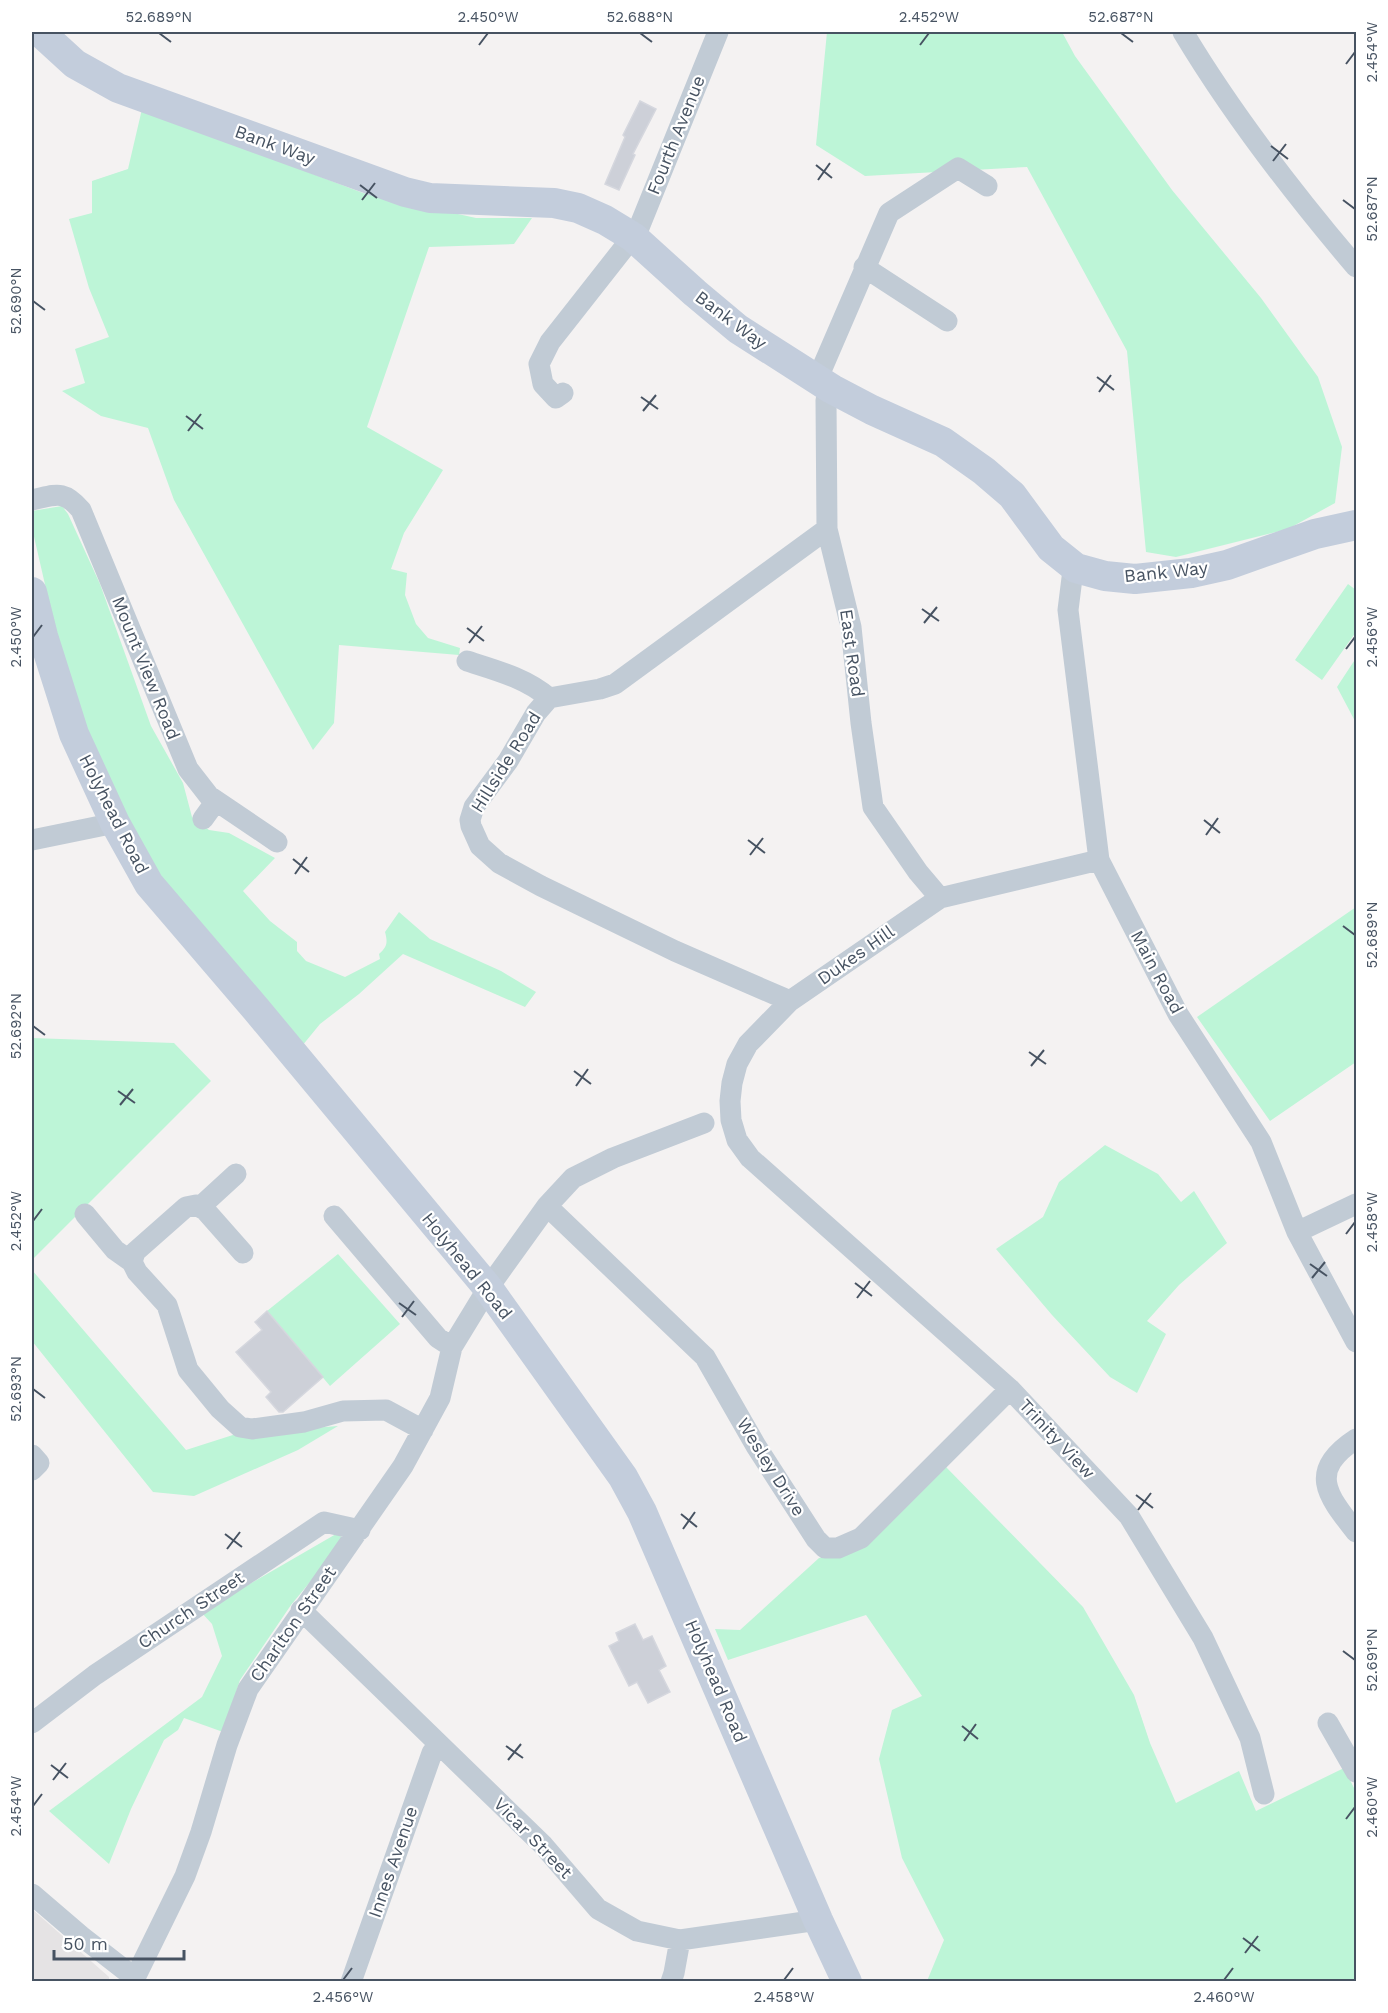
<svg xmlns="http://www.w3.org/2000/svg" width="1388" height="2013" viewBox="0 0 1388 2013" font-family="'Work Sans',sans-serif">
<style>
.education{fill:#e5e3e4}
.green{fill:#bdf5d7}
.building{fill:#cdd0d8;stroke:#d5d7de;stroke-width:1.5}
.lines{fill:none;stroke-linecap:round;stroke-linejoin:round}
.street{stroke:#c1cbd5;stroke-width:21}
.secondary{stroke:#c3cddc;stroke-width:30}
.ticks{fill:none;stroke:#475362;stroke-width:2}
.labels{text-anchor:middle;stroke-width:4.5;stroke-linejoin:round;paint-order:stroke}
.street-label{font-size:18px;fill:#475362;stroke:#fff}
.neatline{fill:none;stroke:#475362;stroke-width:2}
.ticks-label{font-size:15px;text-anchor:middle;fill:#475362}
</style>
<rect width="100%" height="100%" fill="#f4f2f2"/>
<path class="education" d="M 32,1909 L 109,1977 L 109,1981 L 32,1981 Z"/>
<path class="green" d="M 827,32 L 1062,32 L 1075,56 L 1172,190 L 1261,298 L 1318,377 L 1342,447 L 1335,503 L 1288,529 L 1176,557 L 1146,552 L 1127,351 L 1027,167 L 865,176 L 816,145 Z
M 142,109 L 363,193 L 476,218 L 532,218 L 514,244 L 429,247 L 367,427 L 443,470 L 404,533 L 391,569 L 407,573 L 405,595 L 416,624 L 428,638 L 460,648 L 459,655 L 339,645 L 334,723 L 313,750 L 174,500 L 148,428 L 101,416 L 62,391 L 85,383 L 75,349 L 109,337 L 89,288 L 69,219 L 92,213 L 92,181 L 128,169 Z
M 62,506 L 68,514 L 100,584 L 151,726 L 183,783 L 192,817 L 209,830 L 229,833 L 275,858 L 243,891 L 270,921 L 297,942 L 297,951 L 306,961 L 345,977 L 380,959 L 379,954 C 387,947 388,943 385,932 L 399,912 L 430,939 L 501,971 L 536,992 L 525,1007 L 403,954 L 359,994 L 320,1024 L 302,1046 L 138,852 L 67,680 L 32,528 L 32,511 Z
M 1348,584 L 1356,590 L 1356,632 L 1322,680 L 1295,660 Z
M 1356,658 L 1356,723 L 1337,687 Z
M 1356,907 L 1356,1062 L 1270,1121 L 1197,1017 Z
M 32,1038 L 174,1043 L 211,1081 L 32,1260 Z
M 1105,1145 L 1158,1174 L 1181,1202 L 1194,1191 L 1227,1243 L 1179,1285 L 1147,1321 L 1166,1334 L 1137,1393 L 1110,1377 L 1052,1315 L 996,1249 L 1043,1217 L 1059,1182 Z
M 338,1254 L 400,1324 L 330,1386 L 267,1311 Z
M 32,1270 L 186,1450 L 236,1434 L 338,1426 L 298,1450 L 194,1496 L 153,1492 L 32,1341 Z
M 946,1467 L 1083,1607 L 1134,1695 L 1150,1743 L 1176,1803 L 1239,1771 L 1256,1811 L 1344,1768 L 1356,1792 L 1356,1981 L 927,1981 L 944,1940 L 902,1858 L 879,1759 L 892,1710 L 922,1696 L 866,1615 L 728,1660 L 715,1629 L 740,1630 L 819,1558 L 863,1547 Z
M 336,1534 L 342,1537 L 343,1542 L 291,1605 L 240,1680 L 223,1732 L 184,1718 L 178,1730 L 164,1740 L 131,1809 L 109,1864 L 49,1811 L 202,1697 L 222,1656 L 212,1624 L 201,1612 Z"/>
<path class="building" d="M 640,101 L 656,109 L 633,154 L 635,155 L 619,190 L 605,184 L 625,137 L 623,135 Z
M 267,1311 L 323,1377 L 283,1412 L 279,1412 L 266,1397 L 271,1392 L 236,1352 L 262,1330 L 255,1322 Z
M 635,1624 L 643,1640 L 652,1636 L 666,1666 L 659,1670 L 670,1692 L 648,1703 L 637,1682 L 629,1686 L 609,1646 L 619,1641 L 616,1633 Z"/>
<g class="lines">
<path class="street" d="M 1183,32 C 1232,114 1294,194 1356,267
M 864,267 L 947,321
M 817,380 L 889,213 L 958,168 L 987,186
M 832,389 L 826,400 L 827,529 L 851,627 L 861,723 L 873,807 L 918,872 L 940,898
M 563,393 L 556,398 L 543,384 L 539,364 L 550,342 L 638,230 L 718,32
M 32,500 C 56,495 63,489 81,510 L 188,769 L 209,796 L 277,842
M 1076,568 L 1072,578 L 1068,610 L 1099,860 L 1178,1014 L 1261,1142 L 1297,1232 L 1356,1342
M 467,661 C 495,670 526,678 549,698
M 203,819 L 216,801
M 32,840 L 115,823
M 1099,860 L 940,898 L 790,1001 L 748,1044 L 737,1064 L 732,1083 L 730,1101 L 731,1120 L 737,1140 L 750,1158 L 1010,1389 L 1129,1516 L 1203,1638 L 1250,1738 L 1264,1794
M 790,1001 L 675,951 L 541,886 L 499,863 L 480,846 L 471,826 L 470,820 L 474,807 L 508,761 L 536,713 L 549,698 L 600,689 L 615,684 L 827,529
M 547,1206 L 705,1357 L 756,1446 L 816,1539 L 825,1548 L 838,1548 L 861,1538 L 1010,1389
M 200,1207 L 236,1174
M 85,1214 L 115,1250 L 132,1262
M 334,1216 L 438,1338 L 452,1347
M 1297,1232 L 1356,1204
M 243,1253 L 205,1210 L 196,1205 L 186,1207 L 135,1252 L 132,1262 L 137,1272 L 167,1305 L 188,1370 L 220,1409 L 240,1427 L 252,1429 L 304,1422 L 343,1411 L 386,1410 L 423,1430
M 1356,1439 C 1307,1471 1327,1495 1356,1532
M 32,1455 L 39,1463 L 32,1470
M 301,1610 L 543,1845 L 598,1909 L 637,1931 L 680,1940 L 818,1920
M 32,1723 L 95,1675 L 324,1522 L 360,1530
M 1328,1723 L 1356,1772
M 32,1894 L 81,1936 L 135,1978
M 133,1982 L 185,1876 L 201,1832 L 227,1745 L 248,1689 L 403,1466 L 440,1398 L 452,1347 L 488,1288 L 547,1206 L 573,1178 L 613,1158 L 704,1123
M 351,1982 L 432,1753 L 439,1744
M 671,1982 L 674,1973 L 680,1940"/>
<path class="secondary" d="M 40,32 L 75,64 L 118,88 L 405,192 L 430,198 L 554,203 L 578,208 L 605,220 L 633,237 L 695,293 L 738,329 L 832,389 L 872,410 L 943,442 L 984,471 L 1012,495 L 1051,548 L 1076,568 L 1105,576 L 1135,579 L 1191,573 L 1227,565 L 1315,534 L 1356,525
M 32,592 L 43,636 L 74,734 L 115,823 L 149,884 L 256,1009 L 488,1288 L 623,1477 L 642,1512 L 818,1920 L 847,1982"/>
</g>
<path class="ticks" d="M 159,33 L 171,42M 640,33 L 652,42M 1121,33 L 1133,42M 479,45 L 488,33M 920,45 L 929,33M 1346,64 L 1355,52M 1271,146 L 1288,159M 1273,161 L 1286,144M 816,165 L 832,178M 818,180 L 830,163M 360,185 L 377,198M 362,200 L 375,183M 1343,200 L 1355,209M 33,301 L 45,310M 1097,377 L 1114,390M 1099,392 L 1111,375M 641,397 L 658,409M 643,411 L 656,395M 186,416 L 203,429M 188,431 L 201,414M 922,609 L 939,621M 924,623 L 937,607M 467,628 L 484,641M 33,637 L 42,625M 469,643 L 482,626M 1346,649 L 1355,637M 1204,820 L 1220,833M 1206,835 L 1218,818M 748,840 L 765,853M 750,855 L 763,838M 293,859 L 309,872M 295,874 L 307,857M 1343,926 L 1355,935M 33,1026 L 45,1035M 1029,1052 L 1046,1064M 1031,1066 L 1044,1050M 574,1071 L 591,1084M 576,1086 L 588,1069M 118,1091 L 135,1103M 120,1105 L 133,1089M 33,1221 L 42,1209M 1346,1234 L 1355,1222M 1310,1264 L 1327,1276M 1312,1278 L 1325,1262M 855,1283 L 872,1296M 857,1298 L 870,1281M 399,1303 L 416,1315M 402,1317 L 414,1301M 33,1389 L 45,1398M 1136,1495 L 1153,1508M 1138,1510 L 1151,1493M 681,1514 L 697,1527M 683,1529 L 695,1512M 225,1534 L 242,1547M 227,1549 L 240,1532M 1343,1651 L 1355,1660M 962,1726 L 978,1739M 964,1741 L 976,1724M 506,1746 L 523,1758M 508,1760 L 521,1744M 51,1765 L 68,1778M 53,1780 L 66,1763M 33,1806 L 42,1794M 1346,1819 L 1355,1807M 1243,1938 L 1260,1951M 1245,1953 L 1258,1936M 343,1980 L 352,1968M 784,1980 L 793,1968M 1224,1980 L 1233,1968"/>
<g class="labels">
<g class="street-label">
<text transform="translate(676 135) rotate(-68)" y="6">Fourth Avenue</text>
<text transform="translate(275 145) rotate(20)" y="6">Bank Way</text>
<text transform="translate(731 320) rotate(37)" y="6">Bank Way</text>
<text transform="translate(1166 572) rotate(-6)" y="6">Bank Way</text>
<text transform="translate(852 653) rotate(82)" y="6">East Road</text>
<text transform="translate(146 668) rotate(68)" y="6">Mount View Road</text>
<text transform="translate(506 762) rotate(-58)" y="6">Hillside Road</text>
<text transform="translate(114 814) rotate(63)" y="6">Holyhead Road</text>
<text transform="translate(856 955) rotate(-35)" y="6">Dukes Hill</text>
<text transform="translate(1157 972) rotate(62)" y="6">Main Road</text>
<text transform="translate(467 1266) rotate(51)" y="6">Holyhead Road</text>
<text transform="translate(1057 1439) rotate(47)" y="6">Trinity View</text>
<text transform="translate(771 1467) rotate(58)" y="6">Wesley Drive</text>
<text transform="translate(191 1610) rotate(-34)" y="6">Church Street</text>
<text transform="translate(293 1624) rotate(-55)" y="6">Charlton Street</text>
<text transform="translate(716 1681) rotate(67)" y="6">Holyhead Road</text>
<text transform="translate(533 1838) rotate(46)" y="6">Vicar Street</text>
<text transform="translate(393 1862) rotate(-71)" y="6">Innes Avenue</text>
</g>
</g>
<rect width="1388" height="2013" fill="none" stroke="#ffffff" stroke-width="66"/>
<path d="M54 1950v9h130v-9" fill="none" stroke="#475362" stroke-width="3"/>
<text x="63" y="1950" font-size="18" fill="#475362" stroke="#ffffff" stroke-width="4.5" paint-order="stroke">50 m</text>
<rect x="33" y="33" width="1322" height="1947" class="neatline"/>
<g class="ticks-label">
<text x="159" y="22">52.689°N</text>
<text x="488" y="22">2.450°W</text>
<text x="640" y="22">52.688°N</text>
<text x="929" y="22">2.452°W</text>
<text x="1121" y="22">52.687°N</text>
<text transform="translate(1372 52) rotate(-90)" y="5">2.454°W</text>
<text transform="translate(1372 209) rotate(-90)" y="5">52.687°N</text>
<text transform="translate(16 301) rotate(-90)" y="5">52.690°N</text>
<text transform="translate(16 637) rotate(-90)" y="5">2.450°W</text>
<text transform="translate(1372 637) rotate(-90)" y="5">2.456°W</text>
<text transform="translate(1372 935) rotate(-90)" y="5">52.689°N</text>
<text transform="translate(16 1026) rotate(-90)" y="5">52.692°N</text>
<text transform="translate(16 1221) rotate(-90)" y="5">2.452°W</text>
<text transform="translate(1372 1222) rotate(-90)" y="5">2.458°W</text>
<text transform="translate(16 1389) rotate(-90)" y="5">52.693°N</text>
<text transform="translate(1372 1660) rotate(-90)" y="5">52.691°N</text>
<text transform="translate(16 1806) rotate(-90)" y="5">2.454°W</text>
<text transform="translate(1372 1807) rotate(-90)" y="5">2.460°W</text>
<text x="343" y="2002">2.456°W</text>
<text x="784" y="2002">2.458°W</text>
<text x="1224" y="2002">2.460°W</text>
</g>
</svg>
